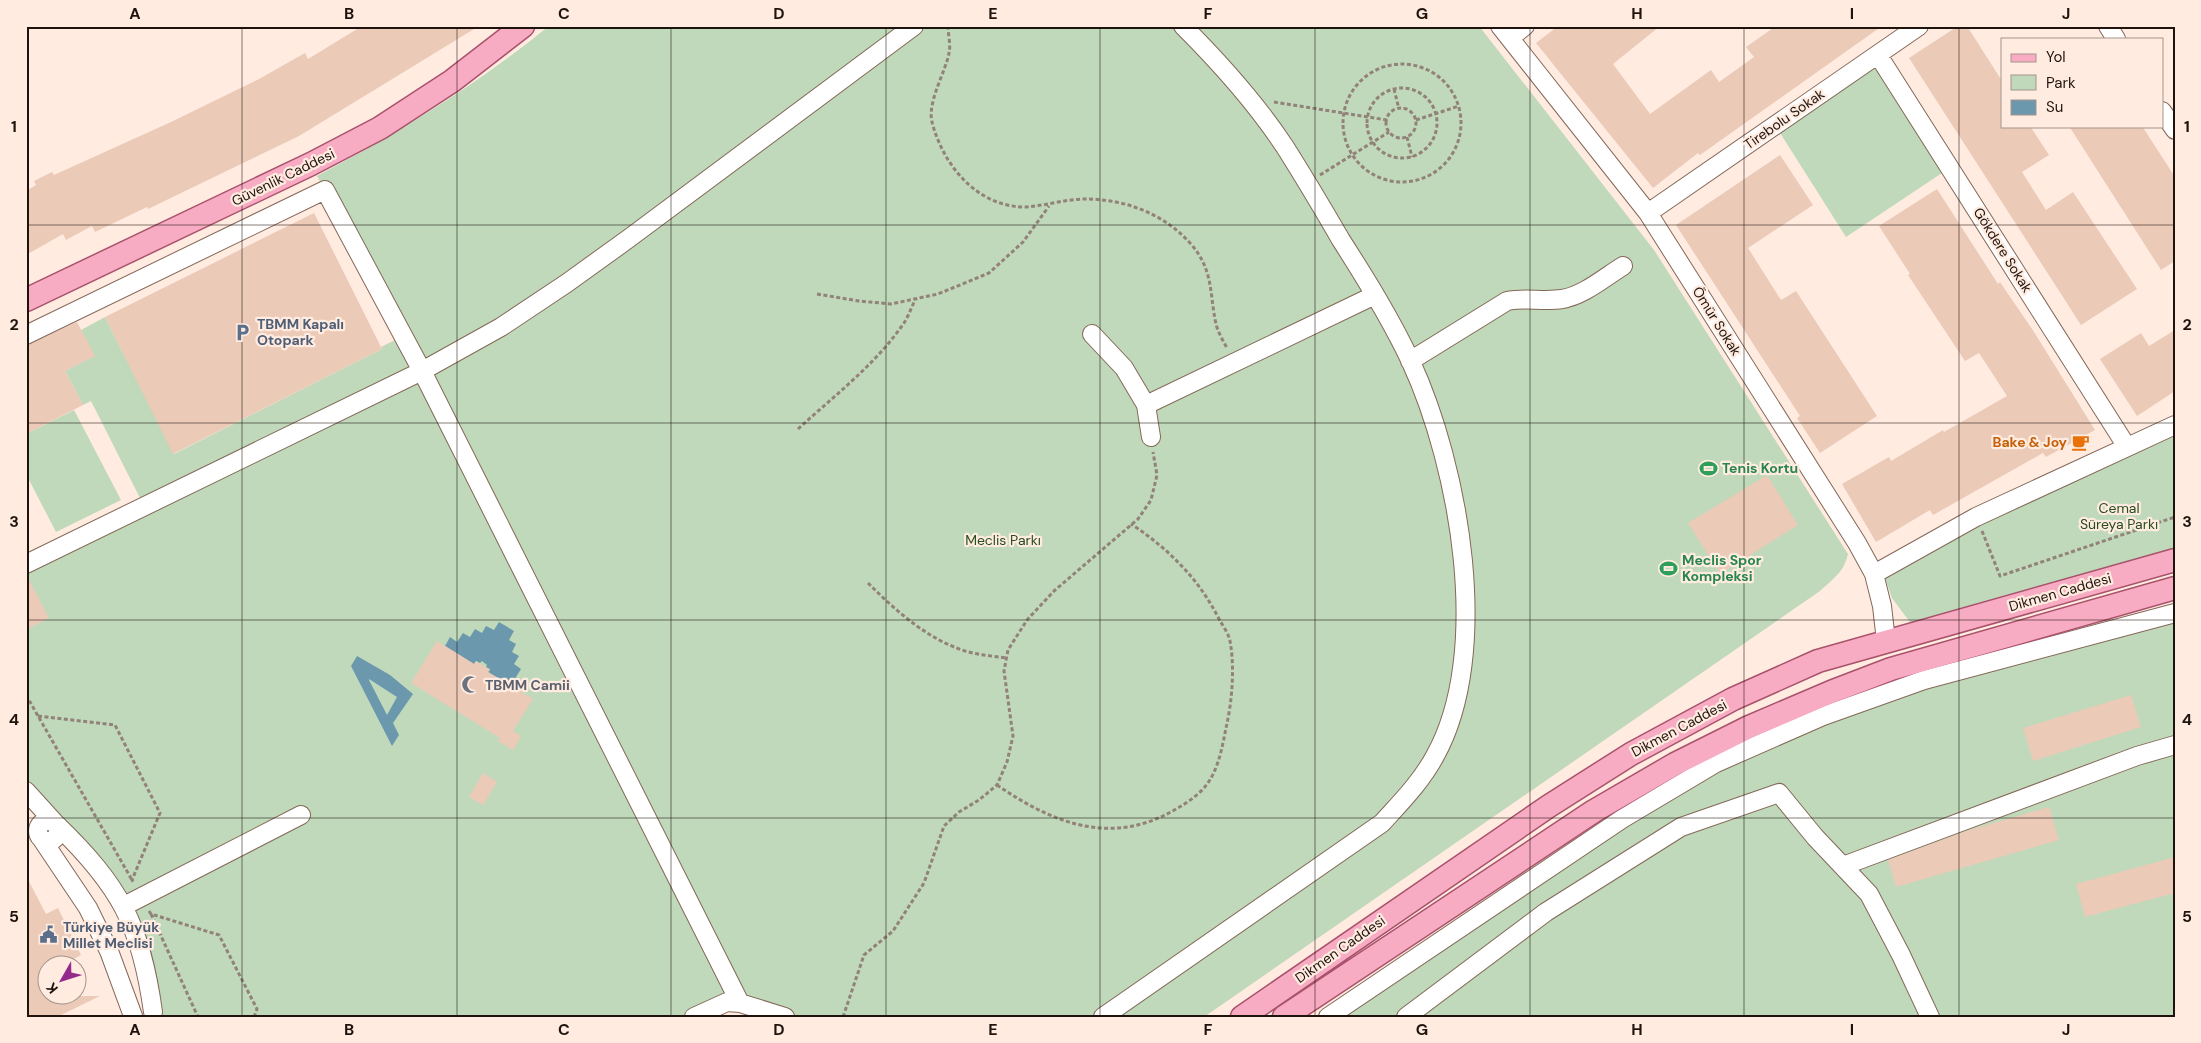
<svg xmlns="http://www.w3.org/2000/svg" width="2201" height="1043" viewBox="0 0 2201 1043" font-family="'DM Sans',sans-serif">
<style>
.green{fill:#bfd9ba}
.water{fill:#6b98ad;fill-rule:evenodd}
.building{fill:#ebcab8}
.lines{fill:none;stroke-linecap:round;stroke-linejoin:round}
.minor-casing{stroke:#846858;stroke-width:20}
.major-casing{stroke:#a9526b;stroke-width:25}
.path{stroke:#928279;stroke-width:3;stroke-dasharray:4 2.5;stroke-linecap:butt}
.minor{stroke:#fff;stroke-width:18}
.major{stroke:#f8acc4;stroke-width:22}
.grid{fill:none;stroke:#1f140d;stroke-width:1;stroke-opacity:0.55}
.labels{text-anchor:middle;stroke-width:4.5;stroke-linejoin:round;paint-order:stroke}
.street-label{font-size:14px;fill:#1f140d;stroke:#ffebe0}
.service-label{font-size:14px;font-weight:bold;fill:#4e5e75;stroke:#ffebe0;text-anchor:start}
.food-label{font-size:14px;font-weight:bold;fill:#c56008;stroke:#ffebe0;text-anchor:end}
.leisure-label{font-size:14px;font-weight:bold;fill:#27864d;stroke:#ffebe0;text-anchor:start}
.park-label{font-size:14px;fill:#264e1e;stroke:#ffebe0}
.worship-label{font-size:14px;font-weight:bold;fill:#5b616d;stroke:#ffebe0;text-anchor:start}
.neatline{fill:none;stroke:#1f140d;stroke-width:2}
.grid-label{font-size:16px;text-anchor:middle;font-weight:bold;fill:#1f140d}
</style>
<rect width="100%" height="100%" fill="#ffebe0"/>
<path class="green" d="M 549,26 L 1479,26 L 1654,250 L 1848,554 C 1844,572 1833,579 1820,591 L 1204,1017 L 785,1017 L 740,1003 L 694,1017 L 154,1017 L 133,926 L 26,791 L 26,564 L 144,506 L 91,401 L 83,405 L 65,371 L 94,356 L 81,330 L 105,317 L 174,454 L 382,349 L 381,347 L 403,336 L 317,176 C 400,132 476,85 549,26 Z
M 1878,55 L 1951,167 L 1846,237 L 1775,125 Z
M 74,410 L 121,500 L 56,532 L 26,474 L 26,434 Z
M 2175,431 L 2175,558 L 1915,629 L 1892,598 L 1883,573 L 1977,522 Z
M 2175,613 L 2175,1017 L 1328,1017 L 1622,819 L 1823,716 Z"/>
<path class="water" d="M 499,622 L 514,631 L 509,640 L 516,644 L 512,652 L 519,656 L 514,664 L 521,669 L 516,677 L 523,682 L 518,690 L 488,672 L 490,669 L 486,667 L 487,665 L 482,661 L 480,663 L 476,661 L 474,664 L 445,646 L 450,637 L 457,642 L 463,633 L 470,637 L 475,629 L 482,633 L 486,626 L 494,630 Z
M 357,656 L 390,675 L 413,694 L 393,723 L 399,735 L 392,746 L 351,666 ZM 369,679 L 397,697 L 387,715 L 369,680 Z"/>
<path class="building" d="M 362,26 L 479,26 L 299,136 L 148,209 L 147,207 L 95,232 L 92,226 L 66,240 L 63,234 L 26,255 L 26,191 L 36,185 L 34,181 L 52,172 L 54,175 L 171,122 L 259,79 L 305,53 L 308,59 Z
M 1558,26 L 1660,26 L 1613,64 L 1650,114 L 1711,70 L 1719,82 L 1754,57 L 1746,47 L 1776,26 L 1882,26 L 1700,155 L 1698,153 L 1653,188 L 1536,43 Z
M 1958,26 L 1967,26 L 2002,81 L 2002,126 L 2030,126 L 2049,155 L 2022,172 L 2046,210 L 2073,192 L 2137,289 L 2081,325 L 1909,58 Z
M 2069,126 L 2142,126 L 2175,177 L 2175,261 L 2161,270 Z
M 1780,155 L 1813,205 L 1748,248 L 1781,300 L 1796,291 L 1877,416 L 1820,453 L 1797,418 L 1800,416 L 1676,225 Z
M 1937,189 L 1998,284 L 2000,282 L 2034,332 L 2095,430 L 2046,457 L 2043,453 L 1933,515 L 1930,510 L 1876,542 L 1842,484 L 1889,457 L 1891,461 L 1943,430 L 1944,432 L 2007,396 L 1979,353 L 1965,361 L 1908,275 L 1910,274 L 1879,226 Z
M 314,213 L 382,349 L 173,454 L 105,317 Z
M 77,322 L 95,356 L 65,371 L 83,405 L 26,434 L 26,345 Z
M 2175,330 L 2175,391 L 2137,416 L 2100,359 L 2141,333 L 2149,346 Z
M 1767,475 L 1798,525 L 1720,574 L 1688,523 Z
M 26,574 L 49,618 L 26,630 Z
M 437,641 L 474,664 L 476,661 L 490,670 L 488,672 L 533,699 L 513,731 L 521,736 L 513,750 L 498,741 L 500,738 L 411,683 Z
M 2131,695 L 2141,727 L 2033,761 L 2023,728 Z
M 483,773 L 497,782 L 483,805 L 469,797 Z
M 2049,807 L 2059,840 L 1896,887 L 1888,860 L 1966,831 Z
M 2175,857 L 2175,893 L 2085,917 L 2076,884 Z
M 26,876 L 46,914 L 58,908 L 81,955 L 61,966 L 48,966 L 48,996 L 100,996 L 57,1017 L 26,1017 Z"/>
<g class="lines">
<defs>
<path id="minor" d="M 1500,26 L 1648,213 L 1857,543 L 1874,574 L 1882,606 L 1886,641
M 2108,26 L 2116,39
M 1510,38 L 1525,26
M 1878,55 L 2127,447
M 2162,111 L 2175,130
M 1648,213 L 1919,26
M 1092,334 L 1124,368 L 1146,405 L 1375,295
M 26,335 L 325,190 L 422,371 L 740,1003
M 1410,361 L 1507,301 C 1525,297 1543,302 1562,299 C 1583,296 1605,277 1623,266
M 1146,405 L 1151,437
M 26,564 L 422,371 L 501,327 L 567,283 L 628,239 L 914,26
M 1874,574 L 1976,517 L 2175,425
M 26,791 L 55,823
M38 831a10 10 0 1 1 20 0a10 10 0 1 1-20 0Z
M 57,825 C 120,886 141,925 153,1012
M 41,838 L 88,908 L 109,951 L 133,1016
M 1843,866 L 2137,756 L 2175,745
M 124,906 L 301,815
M 694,1017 L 727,1002 L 740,1003 L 785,1017
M 1103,1017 L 1382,823 C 1401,802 1421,782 1435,756 C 1493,652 1459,466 1411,362 C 1391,319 1366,279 1341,240 C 1323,209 1304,177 1285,147 C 1256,103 1220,63 1183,26
M 1328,1017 L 1622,819 L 1716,763 L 1823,716 L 1924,680 L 2175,613
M 1406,1017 L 1546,912 L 1681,827 L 1779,793 L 1815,837 L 1869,894 L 1901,955 L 1930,1017"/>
<path id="major" d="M 26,300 L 311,164 L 380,128 L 452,81 L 523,26
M 1242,1017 L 1549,806 L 1631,754 L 1733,699 L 1818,661 L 2175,560
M 1284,1017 L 1594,811 L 1675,764 L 1749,727 L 1831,692 L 1891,669 L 2175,588"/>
</defs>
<use href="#minor" class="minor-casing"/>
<use href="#major" class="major-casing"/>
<path class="path" d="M 948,26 C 948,34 951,45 949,53 C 946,71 927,102 932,122 C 943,165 977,207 1025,207 C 1045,206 1065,199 1085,199 C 1124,199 1163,213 1190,243 C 1214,270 1209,292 1216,324 C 1218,332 1223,341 1227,348
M1343 123a59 59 0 1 1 118 0a59 59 0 1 1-118 0Z
M1367 123a35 35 0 1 1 70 0a35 35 0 1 1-70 0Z
M 1394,89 L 1399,109
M 1274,102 L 1387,120
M1386 123a15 15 0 1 1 30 0a15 15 0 1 1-30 0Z
M 1416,120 L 1459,106
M 1407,137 L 1412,157
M 1320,175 L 1389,132
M 817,294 L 859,301 L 891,304 L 938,294 L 989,273 L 1023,242 L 1049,206
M 798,429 C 834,396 876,364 904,323 C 909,315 912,306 916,298
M 1982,531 L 2000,576 L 2175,517
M 868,583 C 895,610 927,639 965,651 C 978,655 993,656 1006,658
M 26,695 L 132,880
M 38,716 L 115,725 L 160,813 L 132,880 L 134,883
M 997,785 C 1048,820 1103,844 1163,816 C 1177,809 1193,800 1204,788 C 1218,772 1222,748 1226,728 C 1232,702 1235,668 1230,641 C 1229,635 1224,627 1220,621 C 1200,580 1169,549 1131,524
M 149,911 L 151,914 L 219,935 L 257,1009 L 254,1017
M 151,914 L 198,1017
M 843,1017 L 864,955 L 893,931 L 924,883 L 944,826 L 959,812 L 979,800 L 997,785 L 1007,762 L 1013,736 L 1004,671 L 1008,650 L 1027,620 L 1054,591 L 1138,519 L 1151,500 L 1157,475 L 1153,452"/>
<use href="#minor" class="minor"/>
<use href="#major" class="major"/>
</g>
<path class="grid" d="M 242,26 L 242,1017M 457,26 L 457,1017M 671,26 L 671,1017M 886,26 L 886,1017M 1100,26 L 1100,1017M 1315,26 L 1315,1017M 1530,26 L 1530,1017M 1744,26 L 1744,1017M 1959,26 L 1959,1017M 26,225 L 2175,225M 26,423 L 2175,423M 26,620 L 2175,620M 26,818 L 2175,818"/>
<defs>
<symbol id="parking-bare" viewBox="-9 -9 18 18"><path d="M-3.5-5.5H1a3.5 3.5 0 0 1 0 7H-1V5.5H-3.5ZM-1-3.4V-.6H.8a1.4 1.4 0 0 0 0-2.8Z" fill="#5c6f8a" stroke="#ffebe0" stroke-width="2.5" paint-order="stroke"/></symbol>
<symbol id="cafe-bare" viewBox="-9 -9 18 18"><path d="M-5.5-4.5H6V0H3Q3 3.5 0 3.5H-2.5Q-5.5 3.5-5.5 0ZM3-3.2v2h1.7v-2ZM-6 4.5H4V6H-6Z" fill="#e8710a" stroke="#ffebe0" stroke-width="2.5" paint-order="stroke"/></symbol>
<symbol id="stadium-bare" viewBox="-9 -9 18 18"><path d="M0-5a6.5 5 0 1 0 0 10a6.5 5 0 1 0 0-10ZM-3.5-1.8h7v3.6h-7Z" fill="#2e9e5b" stroke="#ffebe0" stroke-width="2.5" paint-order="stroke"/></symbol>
<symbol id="mosque-bare" viewBox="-9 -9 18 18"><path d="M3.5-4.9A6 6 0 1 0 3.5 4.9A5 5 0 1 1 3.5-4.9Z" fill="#6b7280" stroke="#ffebe0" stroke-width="2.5" paint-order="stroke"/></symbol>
<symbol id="civic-bare" viewBox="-9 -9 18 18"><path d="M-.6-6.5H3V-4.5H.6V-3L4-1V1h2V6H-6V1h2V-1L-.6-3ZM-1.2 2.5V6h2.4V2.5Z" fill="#5c6f8a" stroke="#ffebe0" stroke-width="2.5" paint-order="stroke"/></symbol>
</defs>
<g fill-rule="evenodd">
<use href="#parking-bare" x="230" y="320" width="25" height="25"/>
<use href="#cafe-bare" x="2068" y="430" width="25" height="25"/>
<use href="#stadium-bare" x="1696" y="456" width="25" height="25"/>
<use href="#stadium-bare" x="1656" y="556" width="25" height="25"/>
<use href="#mosque-bare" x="458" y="672" width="25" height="25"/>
<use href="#civic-bare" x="36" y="922" width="25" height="25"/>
</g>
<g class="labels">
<g class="street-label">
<text transform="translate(1784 119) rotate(-35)" y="5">Tirebolu Sokak</text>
<text transform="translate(283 177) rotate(-26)" y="5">Güvenlik Caddesi</text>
<text transform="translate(2003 250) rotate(58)" y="5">Gökdere Sokak</text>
<text transform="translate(1717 321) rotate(58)" y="5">Ömür Sokak</text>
<text transform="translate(2060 592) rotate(-16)" y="5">Dikmen Caddesi</text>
<text transform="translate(1679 728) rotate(-28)" y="5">Dikmen Caddesi</text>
<text transform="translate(1340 949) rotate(-35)" y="5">Dikmen Caddesi</text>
</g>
<g class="service-label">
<text x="257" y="329">TBMM Kapalı<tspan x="257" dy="16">Otopark</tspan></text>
<text x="63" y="932">Türkiye Büyük<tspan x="63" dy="16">Millet Meclisi</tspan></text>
</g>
<g class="food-label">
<text x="2067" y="447">Bake &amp; Joy</text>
</g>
<g class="leisure-label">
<text x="1722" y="473">Tenis Kortu</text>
<text x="1682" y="565">Meclis Spor<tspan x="1682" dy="16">Kompleksi</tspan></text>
</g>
<g class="park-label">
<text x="2119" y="513">Cemal<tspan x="2119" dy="16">Süreya Parkı</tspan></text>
<text x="1003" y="545">Meclis Parkı</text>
</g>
<g class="worship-label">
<text x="485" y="690">TBMM Camii</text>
</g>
</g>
<rect width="2201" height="1043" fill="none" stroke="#ffebe0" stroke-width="55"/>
<rect x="2001" y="38" width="162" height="90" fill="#ffebe0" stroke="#a5958c"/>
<rect x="2011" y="54" width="25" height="8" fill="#f8acc4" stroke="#a5958c"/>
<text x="2046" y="62" font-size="15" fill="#1f140d">Yol</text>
<rect x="2011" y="75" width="25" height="15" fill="#bfd9ba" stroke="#a5958c"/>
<text x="2046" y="88" font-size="15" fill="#1f140d">Park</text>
<rect x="2011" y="100" width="25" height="15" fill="#6b98ad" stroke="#a5958c"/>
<text x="2046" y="112" font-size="15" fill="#1f140d">Su</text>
<g transform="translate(62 980) rotate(231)"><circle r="24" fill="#ffebe0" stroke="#a5958c"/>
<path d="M0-4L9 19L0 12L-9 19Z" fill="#952a8d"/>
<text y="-8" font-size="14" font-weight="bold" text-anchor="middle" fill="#1f140d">K</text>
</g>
<rect x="28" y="28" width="2146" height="988" class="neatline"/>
<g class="grid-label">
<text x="135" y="19">A</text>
<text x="349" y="19">B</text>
<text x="564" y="19">C</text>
<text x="779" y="19">D</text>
<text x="993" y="19">E</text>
<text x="1208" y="19">F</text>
<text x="1422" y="19">G</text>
<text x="1637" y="19">H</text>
<text x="1852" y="19">I</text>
<text x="2066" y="19">J</text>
<text x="14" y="132">1</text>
<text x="2187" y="132">1</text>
<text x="14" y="330">2</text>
<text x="2187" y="330">2</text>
<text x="14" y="527">3</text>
<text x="2187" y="527">3</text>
<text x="14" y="725">4</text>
<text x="2187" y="725">4</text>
<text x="14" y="922">5</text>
<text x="2187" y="922">5</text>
<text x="135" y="1035">A</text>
<text x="349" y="1035">B</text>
<text x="564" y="1035">C</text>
<text x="779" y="1035">D</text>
<text x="993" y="1035">E</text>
<text x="1208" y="1035">F</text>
<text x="1422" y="1035">G</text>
<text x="1637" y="1035">H</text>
<text x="1852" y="1035">I</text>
<text x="2066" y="1035">J</text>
</g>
</svg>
